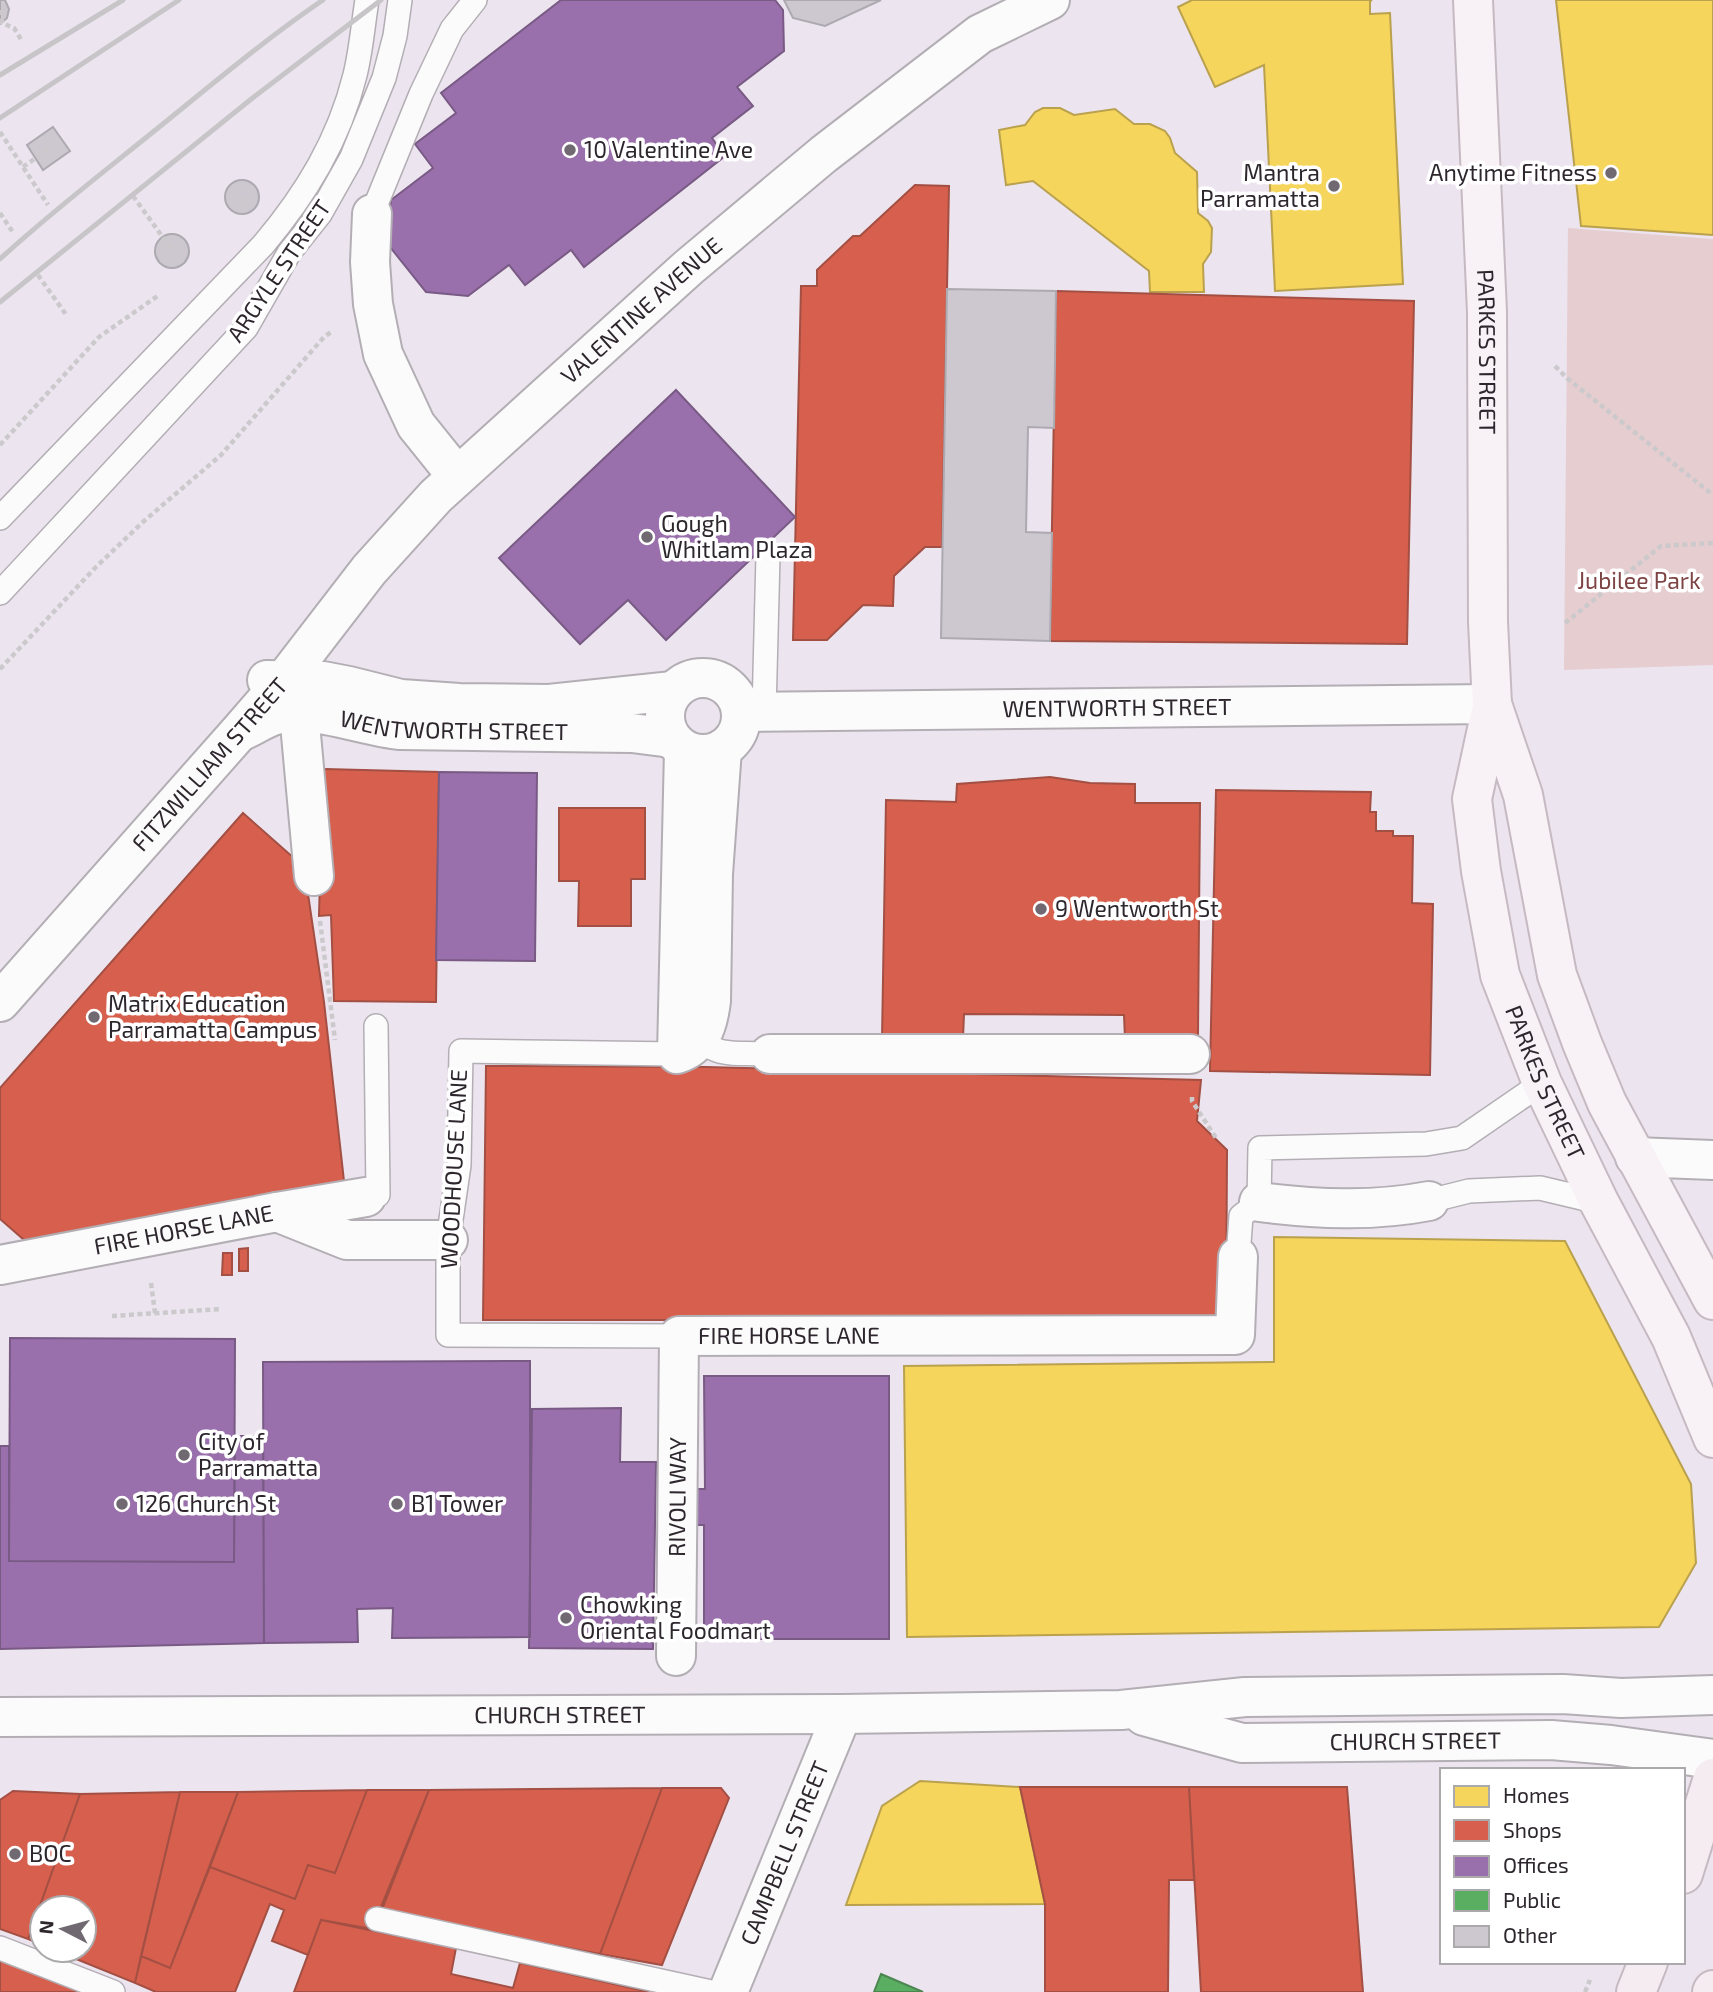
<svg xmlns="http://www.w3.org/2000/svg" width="1713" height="1992" viewBox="0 0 1713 1992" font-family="'Exo 2',sans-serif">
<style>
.green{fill:#e6cdd0}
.homes{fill:#f6d55c;stroke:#baa14e;stroke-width:2}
.shops{fill:#d6604d;stroke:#a34f43;stroke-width:2}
.offices{fill:#9970ab;stroke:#795a85;stroke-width:2}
.public{fill:#5aae61;stroke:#4c8651;stroke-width:2}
.building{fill:#cdc8d0;stroke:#ada9b0;stroke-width:2}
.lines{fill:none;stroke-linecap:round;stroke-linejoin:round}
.lane-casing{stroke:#b3aeb4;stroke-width:26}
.street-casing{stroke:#b3aeb4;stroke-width:42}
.secondary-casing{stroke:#b3aeb4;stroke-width:42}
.primary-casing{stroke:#c6bac2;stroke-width:42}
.highway-casing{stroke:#c6bac2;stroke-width:42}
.path{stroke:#cbc9cb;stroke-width:4.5;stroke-dasharray:5 3.5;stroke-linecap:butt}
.lane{stroke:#fcfbfc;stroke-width:23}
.street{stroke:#fcfbfc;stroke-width:38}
.secondary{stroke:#fcfbfc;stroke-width:38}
.primary{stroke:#f8f2f6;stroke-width:38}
.highway{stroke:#f4ecf1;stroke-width:38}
.rail{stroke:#c7c5c7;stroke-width:5}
.poi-dot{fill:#706971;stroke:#fff;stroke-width:2.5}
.labels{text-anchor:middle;stroke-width:7;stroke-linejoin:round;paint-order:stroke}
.poi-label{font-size:23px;fill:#2d272d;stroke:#fff;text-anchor:start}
.street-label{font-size:23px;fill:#2d272d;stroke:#fff}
.park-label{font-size:23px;fill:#7d4443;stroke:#fff}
</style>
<rect width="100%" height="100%" fill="#ece4ee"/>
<path class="green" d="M 1568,228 L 1713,239 L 1713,665 L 1564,670 Z"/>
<path class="homes" d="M 1192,0 L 1372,0 L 1370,1 L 1370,14 L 1390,13 L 1403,284 L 1275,291 L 1264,65 L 1215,87 L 1178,7 Z
M 1556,0 L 1713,0 L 1713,235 L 1581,226 Z
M 1043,108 L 1060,108 L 1074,115 L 1115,109 L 1134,124 L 1150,124 L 1165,131 L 1170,138 L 1175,153 L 1197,172 L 1198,213 L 1208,221 L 1212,228 L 1211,252 L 1203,264 L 1204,292 L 1150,292 L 1149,271 L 1033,181 L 1006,185 L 999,130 L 1025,125 L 1035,112 Z
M 1274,1237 L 1565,1241 L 1691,1484 L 1696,1563 L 1659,1627 L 907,1637 L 904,1366 L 1274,1362 Z
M 920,1781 L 1020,1787 L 1045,1904 L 846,1905 L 882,1806 Z"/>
<path class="shops" d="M 915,185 L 949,186 L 942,547 L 925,547 L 894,576 L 893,606 L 863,605 L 827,640 L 793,640 L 801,286 L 817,286 L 817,270 L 853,236 L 860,236 Z
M 1056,291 L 1414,301 L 1407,644 L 1050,641 Z
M 325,769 L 439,772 L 436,1002 L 334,1001 L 331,915 L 319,916 L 321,841 L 313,777 Z
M 1050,777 L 1090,783 L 1135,784 L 1135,803 L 1200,803 L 1198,1037 L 1125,1039 L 1124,1015 L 964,1014 L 963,1038 L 882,1039 L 886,800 L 956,802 L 957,784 Z
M 1216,790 L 1371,792 L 1370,812 L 1376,812 L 1376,831 L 1393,831 L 1393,836 L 1413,836 L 1412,903 L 1433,904 L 1430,1075 L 1210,1071 Z
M 559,808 L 645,808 L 645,879 L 631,879 L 631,926 L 578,926 L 579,881 L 559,881 Z
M 243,813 L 304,867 L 324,1002 L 344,1181 L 24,1240 L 0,1219 L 0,1088 Z
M 486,1066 L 706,1067 L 1201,1080 L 1197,1121 L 1227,1150 L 1226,1320 L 483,1320 Z
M 248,1248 L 248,1271 L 239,1271 L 239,1249 Z
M 223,1253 L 232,1253 L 232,1275 L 222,1275 Z
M 1020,1787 L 1189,1787 L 1194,1880 L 1169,1880 L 1168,1992 L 1045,1992 L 1045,1904 Z
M 1189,1787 L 1347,1787 L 1363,1992 L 1201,1992 Z
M 662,1788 L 600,1954 L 381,1912 L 429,1790 Z
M 662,1788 L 721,1788 L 729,1798 L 662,1965 L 600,1954 Z
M 367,1790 L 335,1873 L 308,1865 L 295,1899 L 210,1867 L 238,1792 Z
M 367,1790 L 429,1790 L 372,1929 L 321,1920 L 308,1955 L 272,1941 L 284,1910 L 270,1904 L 235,1992 L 156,1992 L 135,1983 L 141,1956 L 170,1968 L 210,1867 L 295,1899 L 308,1865 L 335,1873 Z
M 13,1791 L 80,1794 L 28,1939 L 0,1929 L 0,1800 Z
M 180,1792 L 135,1983 L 54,1950 L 84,1950 L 84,1908 L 42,1908 L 42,1945 L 28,1939 L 80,1794 Z
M 180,1792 L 238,1792 L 170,1968 L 141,1956 Z
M 321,1920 L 456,1948 L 451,1974 L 513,1988 L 520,1963 L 649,1992 L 294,1992 Z
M 0,1958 L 86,1992 L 0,1992 Z"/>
<path class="offices" d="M 561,0 L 775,0 L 783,10 L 784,51 L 737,87 L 753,106 L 712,138 L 725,156 L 584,267 L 571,250 L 525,285 L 509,265 L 468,296 L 426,292 L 386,242 L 391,200 L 433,168 L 415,144 L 456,113 L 441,93 Z
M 676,390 L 795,517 L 666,640 L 628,600 L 580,644 L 499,558 Z
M 439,772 L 537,773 L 535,961 L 436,960 Z
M 10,1338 L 235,1339 L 234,1562 L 9,1561 Z
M 530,1361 L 530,1637 L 392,1638 L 393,1608 L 357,1609 L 358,1642 L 264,1643 L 263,1362 Z
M 704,1376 L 889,1376 L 889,1639 L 704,1639 L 704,1525 L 692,1525 L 692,1489 L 705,1489 Z
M 621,1408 L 620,1462 L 656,1462 L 653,1649 L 529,1648 L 532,1409 Z
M 235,1436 L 263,1436 L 264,1643 L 0,1649 L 0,1446 L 9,1446 L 9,1561 L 234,1562 Z"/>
<path class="public" d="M 881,1974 L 923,1992 L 874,1992 Z"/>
<path class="building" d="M 0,0 L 5,0 L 9,9 L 7,18 L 0,24 Z
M 784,0 L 881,0 L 825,26 L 793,18 Z
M 53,127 L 70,151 L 43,170 L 27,145 Z
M225 197a17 17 0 1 1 34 0a17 17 0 1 1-34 0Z
M155 251a17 17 0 1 1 34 0a17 17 0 1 1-34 0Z
M 947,289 L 1056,291 L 1054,428 L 1028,427 L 1026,532 L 1052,533 L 1050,641 L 941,638 Z"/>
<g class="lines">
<defs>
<path id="lane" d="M 372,214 L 421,94 L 452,29 L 475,0
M 0,518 L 263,245 C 306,194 339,140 355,75 C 361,51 363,25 367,0
M 0,593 L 246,328 L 289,253 L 320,214 L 351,159 L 384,78 L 395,36 L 400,0
M 764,711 L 768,556
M 689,1032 C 699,1040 711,1050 724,1052 C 743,1056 762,1050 781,1059
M 677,1054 L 461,1051 L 459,1165 L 448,1240 L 448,1335 L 679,1336
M 366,1197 L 378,1195 L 376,1026
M 1429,1201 L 1469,1191 L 1540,1188 L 1599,1202
M 1238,1257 L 1241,1216 L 1259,1202 L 1260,1148 L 1426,1144 L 1462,1138 L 1542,1083
M 377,1919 L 711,1992
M 0,1948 L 113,1992"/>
<g id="street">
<path d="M 372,214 L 370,262 L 373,304 L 383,354 L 416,425 L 457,476"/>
<path d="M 299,713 L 314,876"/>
<path d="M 684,750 L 677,1054 C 702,1046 708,1025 711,1001 L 713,874 L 722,749"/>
<path d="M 770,1054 L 1190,1054"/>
<path d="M 1635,1157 L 1713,1160"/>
<path d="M 1259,1202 C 1317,1209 1372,1212 1429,1201"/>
<path d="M 277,1212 L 366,1197"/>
<path id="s1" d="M 0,1265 L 277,1212 L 347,1240 L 448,1240"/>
<path id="s2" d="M 676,1656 L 679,1336 L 1235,1335 L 1238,1257"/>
</g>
<g id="secondary">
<circle cx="703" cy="716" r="38"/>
<path d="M 267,680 L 323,681 L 349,686 L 401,699 L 459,703 L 549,704 L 673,691"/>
<path id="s3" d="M 741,712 L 1492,704"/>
<path id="s4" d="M 242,731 C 253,726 265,718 276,715 C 310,704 364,727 400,730 L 632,733 L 671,738"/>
<path id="s5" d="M 0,1002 L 240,731 L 285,679 L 369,570 L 436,496 L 689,267 L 824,154 L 980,34 L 1050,0"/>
<path id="s6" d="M 1144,1716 L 1242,1743 L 1551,1740 L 1611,1745 L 1713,1759"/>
<path id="s7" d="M 0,1717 L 842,1714 L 1121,1710 L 1245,1697 L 1563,1694 L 1621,1698 L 1713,1695"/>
<path id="s8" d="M 728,1992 L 842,1714"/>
</g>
<g id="primary">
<path id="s9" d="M 1473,0 L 1487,312 L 1488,622 L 1492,704 L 1523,795 L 1557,975 L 1582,1043 L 1607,1103 L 1713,1300"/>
<path id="s10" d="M 1492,706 L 1472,799 L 1481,871 L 1500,975 L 1542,1083 L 1599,1202 L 1671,1337 L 1713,1438"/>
</g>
<path id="highway" d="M 1683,1874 L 1713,1778
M 1636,1992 L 1648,1962
M 1712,1992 L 1713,1990"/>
</defs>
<use href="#lane" class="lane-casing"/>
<use href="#street" class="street-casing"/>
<use href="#secondary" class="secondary-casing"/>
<use href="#primary" class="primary-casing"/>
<use href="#highway" class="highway-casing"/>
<path class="path" d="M 1,10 L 2,23 L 14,28 L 22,41
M 0,132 L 48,205
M 23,167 L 50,148
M 133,196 L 172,250
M 243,198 L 245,208
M 0,213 L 14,234
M 38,275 L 67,316
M 1555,366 L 1568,379 L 1713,495
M 0,445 L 99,337 L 159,295
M 1565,623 L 1661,546 L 1713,543
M 0,669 L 95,568 L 144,521 L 221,455 L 324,337 L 331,332
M 320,921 L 335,1040
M 1192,1097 L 1192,1101 L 1216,1138
M 151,1283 L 155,1313
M 112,1316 L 221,1309
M 1585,1992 L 1590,1980"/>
<use href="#lane" class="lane"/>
<use href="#street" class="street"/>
<use href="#secondary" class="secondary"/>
<use href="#primary" class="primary"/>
<use href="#highway" class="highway"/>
<path class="rail" d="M 0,75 L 123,0
M 0,118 L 179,0
M 0,259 C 49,214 101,174 153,132 C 209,87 264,40 323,0
M 0,302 L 250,100 L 381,0"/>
</g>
<g class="poi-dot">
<circle cx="570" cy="150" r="7"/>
<circle cx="1611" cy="173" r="7"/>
<circle cx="1334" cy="186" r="7"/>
<circle cx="647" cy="537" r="7"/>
<circle cx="1041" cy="909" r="7"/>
<circle cx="94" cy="1017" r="7"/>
<circle cx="184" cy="1455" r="7"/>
<circle cx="122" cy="1504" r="7"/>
<circle cx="397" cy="1504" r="7"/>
<circle cx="566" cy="1618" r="7"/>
<circle cx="15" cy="1854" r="7"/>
</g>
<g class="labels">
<g class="poi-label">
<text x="584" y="158">10 Valentine Ave</text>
<text x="1320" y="181" text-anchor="end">Mantra<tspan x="1320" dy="26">Parramatta</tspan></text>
<text x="1597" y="181" text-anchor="end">Anytime Fitness</text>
<text x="661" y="532">Gough<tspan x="661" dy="26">Whitlam Plaza</tspan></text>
<text x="1055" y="917">9 Wentworth St</text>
<text x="108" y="1012">Matrix Education<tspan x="108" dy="26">Parramatta Campus</tspan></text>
<text x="198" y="1450">City of<tspan x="198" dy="26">Parramatta</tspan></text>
<text x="136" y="1512">126 Church St</text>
<text x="411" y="1512">B1 Tower</text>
<text x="580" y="1613">Chowking<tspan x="580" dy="26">Oriental Foodmart</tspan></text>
<text x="29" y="1862">BOC</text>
</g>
<g class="street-label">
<text transform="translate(279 271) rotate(-56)" y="8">ARGYLE STREET</text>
<text dy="8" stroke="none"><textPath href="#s5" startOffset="945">VALENTINE AVENUE</textPath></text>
<text dy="8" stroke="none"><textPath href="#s9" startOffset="352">PARKES STREET</textPath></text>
<text dy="8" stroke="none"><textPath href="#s3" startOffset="376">WENTWORTH STREET</textPath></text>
<text dy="8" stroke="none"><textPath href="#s4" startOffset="217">WENTWORTH STREET</textPath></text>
<text dy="8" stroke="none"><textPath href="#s5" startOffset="317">FITZWILLIAM STREET</textPath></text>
<text dy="8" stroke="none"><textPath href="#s10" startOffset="390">PARKES STREET</textPath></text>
<text transform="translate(454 1169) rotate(-87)" y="8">WOODHOUSE LANE</text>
<text dy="8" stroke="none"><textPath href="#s1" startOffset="187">FIRE HORSE LANE</textPath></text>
<text dy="8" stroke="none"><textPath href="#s2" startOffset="430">FIRE HORSE LANE</textPath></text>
<text dy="8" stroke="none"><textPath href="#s2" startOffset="159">RIVOLI WAY</textPath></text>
<text dy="8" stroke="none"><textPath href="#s7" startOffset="560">CHURCH STREET</textPath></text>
<text dy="8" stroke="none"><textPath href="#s6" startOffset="275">CHURCH STREET</textPath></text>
<text dy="8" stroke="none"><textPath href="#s8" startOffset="150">CAMPBELL STREET</textPath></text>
</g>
<g class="park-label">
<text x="1639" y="589">Jubilee Park</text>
</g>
</g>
<rect x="1440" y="1768" width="245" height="196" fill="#ffffff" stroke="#aba9ab" stroke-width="2"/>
<rect x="1454" y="1786" width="35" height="21" fill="#f6d55c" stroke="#aba9ab" stroke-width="2"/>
<text x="1503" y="1803" font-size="21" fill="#2d272d">Homes</text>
<rect x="1454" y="1820" width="35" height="21" fill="#d6604d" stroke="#aba9ab" stroke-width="2"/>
<text x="1503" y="1838" font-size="21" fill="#2d272d">Shops</text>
<rect x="1454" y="1856" width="35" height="21" fill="#9970ab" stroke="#aba9ab" stroke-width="2"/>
<text x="1503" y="1873" font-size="21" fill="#2d272d">Offices</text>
<rect x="1454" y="1890" width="35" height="21" fill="#5aae61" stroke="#aba9ab" stroke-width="2"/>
<text x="1503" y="1908" font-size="21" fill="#2d272d">Public</text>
<rect x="1454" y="1926" width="35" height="21" fill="#cdc8d0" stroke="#aba9ab" stroke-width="2"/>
<text x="1503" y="1943" font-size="21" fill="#2d272d">Other</text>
<g transform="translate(63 1929) rotate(276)"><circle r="33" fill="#ffffff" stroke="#aba9ab" stroke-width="2"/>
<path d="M0-5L12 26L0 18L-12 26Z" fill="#706971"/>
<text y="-10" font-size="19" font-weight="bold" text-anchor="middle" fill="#2d272d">N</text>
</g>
</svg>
